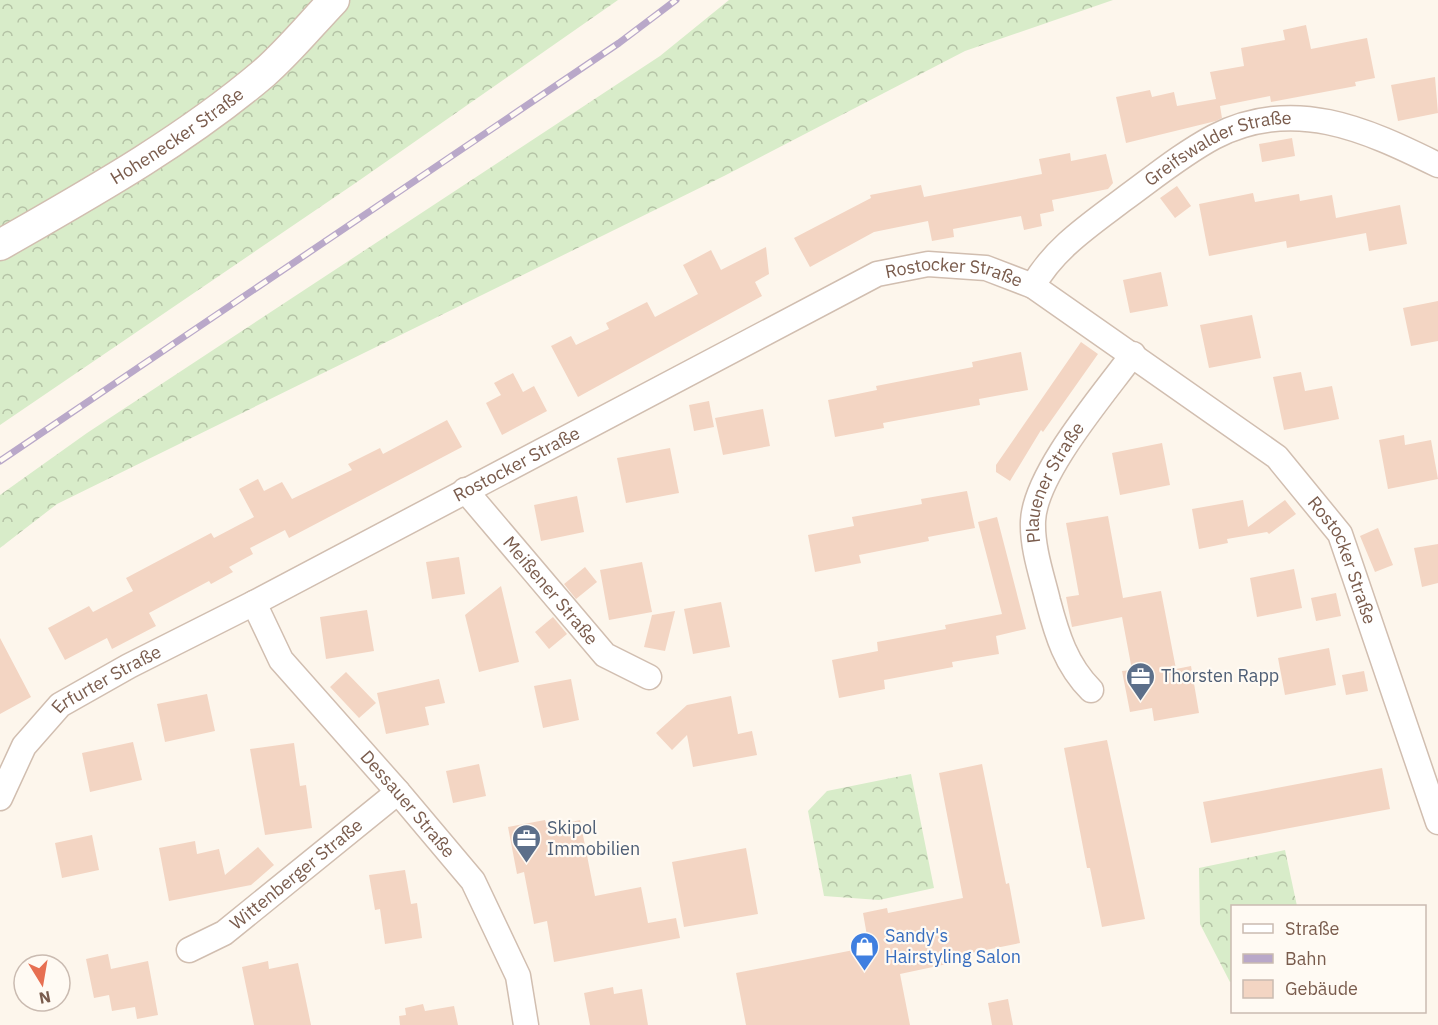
<svg xmlns="http://www.w3.org/2000/svg" width="1438" height="1025" viewBox="0 0 1438 1025" font-family="'IBM Plex Sans',sans-serif">
<style>
.forest{fill:url(#forest-crowns)}
.building{fill:#f3d5c3}
.lines{fill:none;stroke-linecap:round;stroke-linejoin:round}
.minor-casing{stroke:#d1beb0;stroke-width:27}
.tertiary-casing{stroke:#d1beb0;stroke-width:33}
.minor{stroke:#fff;stroke-width:24}
.tertiary{stroke:#fff;stroke-width:30}
.rail-casing{stroke:#b9a8c9;stroke-width:7}
.rail{stroke:#fffaf3;stroke-width:4.5;stroke-dasharray:14;stroke-linecap:butt}
.labels{text-anchor:middle;stroke-width:4.5;stroke-linejoin:round;paint-order:stroke}
.street-label{font-size:18px;fill:#7a5c4d;stroke:#fffaf3}
.service-label{font-size:18px;fill:#4e5e75;stroke:#fffaf3;text-anchor:start}
.shop-label{font-size:18px;fill:#366cbe;stroke:#fffaf3;text-anchor:start}
</style>
<defs>
<pattern id="forest-crowns" width="20" height="18" patternUnits="userSpaceOnUse" patternTransform="scale(1.5)"><rect width="20" height="18" fill="#d8ecc9"/><path d="M2 6a3 3 0 1 1 6 0M12 15a3 3 0 1 1 6 0" fill="none" stroke="#b4c2a5"/></pattern>
</defs>
<rect width="100%" height="100%" fill="#fdf6ec"/>
<path class="forest" d="M 0,0 L 618,0 L 357,182 L 0,425 Z
M 729,0 L 1113,0 L 965,51 L 724,176 L 57,504 L 0,548 L 0,495 L 87,433 L 660,56 Z
M 911,774 L 934,888 L 879,900 L 824,896 L 808,811 L 827,791 Z
M 1285,850 L 1297,906 L 1232,906 L 1232,981 L 1230,982 L 1200,924 L 1199,868 Z"/>
<path class="building" d="M 1306,25 L 1311,49 L 1367,38 L 1375,78 L 1355,82 L 1356,86 L 1271,102 L 1270,96 L 1220,106 L 1222,118 L 1216,121 L 1126,143 L 1116,97 L 1150,90 L 1152,97 L 1174,92 L 1177,106 L 1216,99 L 1210,72 L 1244,66 L 1241,48 L 1285,40 L 1283,30 Z
M 1435,77 L 1438,113 L 1398,121 L 1391,85 Z
M 1292,138 L 1295,156 L 1262,162 L 1259,144 Z
M 1070,153 L 1071,161 L 1106,154 L 1113,183 L 1108,189 L 1052,200 L 1054,211 L 1040,214 L 1042,226 L 1024,230 L 1021,216 L 953,229 L 954,237 L 932,241 L 928,221 L 874,232 L 810,267 L 794,238 L 871,198 L 870,195 L 921,185 L 924,197 L 1042,174 L 1039,159 Z
M 1177,186 L 1191,206 L 1175,218 L 1160,198 Z
M 1253,193 L 1255,202 L 1299,194 L 1300,201 L 1332,195 L 1336,218 L 1400,205 L 1407,244 L 1369,251 L 1366,233 L 1287,248 L 1286,241 L 1209,256 L 1199,204 Z
M 766,247 L 769,274 L 755,282 L 762,296 L 578,397 L 551,346 L 571,336 L 576,345 L 609,329 L 606,323 L 647,302 L 655,317 L 698,294 L 683,265 L 711,250 L 721,270 Z
M 1161,272 L 1168,306 L 1130,313 L 1123,280 Z
M 1438,301 L 1438,341 L 1411,346 L 1403,308 Z
M 1252,315 L 1261,358 L 1209,368 L 1200,325 Z
M 1081,342 L 1098,354 L 1043,432 L 1041,430 L 1010,481 L 996,472 L 996,465 Z
M 1021,352 L 1028,390 L 979,399 L 980,405 L 883,423 L 884,428 L 835,437 L 828,400 L 877,390 L 876,386 L 973,367 L 972,362 Z
M 1301,372 L 1305,391 L 1332,386 L 1339,419 L 1284,430 L 1273,377 Z
M 513,373 L 523,392 L 534,386 L 547,411 L 502,435 L 486,403 L 501,395 L 494,383 Z
M 709,401 L 714,427 L 694,431 L 689,405 Z
M 763,409 L 770,446 L 723,455 L 715,418 Z
M 447,420 L 462,447 L 289,538 L 285,530 L 250,548 L 253,554 L 229,567 L 233,572 L 211,584 L 209,581 L 149,613 L 156,626 L 112,649 L 107,638 L 65,660 L 48,628 L 89,606 L 93,612 L 133,591 L 126,578 L 211,533 L 214,538 L 254,517 L 239,489 L 258,479 L 264,491 L 282,482 L 292,499 L 352,470 L 348,464 L 380,448 L 383,454 Z
M 1404,435 L 1405,445 L 1431,440 L 1438,479 L 1388,489 L 1379,440 Z
M 1162,443 L 1170,485 L 1120,495 L 1112,453 Z
M 670,448 L 679,493 L 626,503 L 617,458 Z
M 967,491 L 975,528 L 928,537 L 929,541 L 859,555 L 861,563 L 815,572 L 808,535 L 854,526 L 852,517 L 922,504 L 921,499 Z
M 577,496 L 584,532 L 541,541 L 534,505 Z
M 1243,500 L 1248,527 L 1285,500 L 1296,514 L 1269,534 L 1267,532 L 1227,539 L 1228,543 L 1199,549 L 1192,509 Z
M 1108,516 L 1123,598 L 1161,591 L 1176,669 L 1191,666 L 1199,713 L 1154,721 L 1152,708 L 1130,712 L 1122,671 L 1132,670 L 1122,617 L 1072,627 L 1066,597 L 1079,595 L 1066,523 Z
M 997,517 L 1026,629 L 996,636 L 999,654 L 952,662 L 953,667 L 884,680 L 885,689 L 839,698 L 832,660 L 878,651 L 877,642 L 946,629 L 945,625 L 1002,614 L 978,522 Z
M 1378,528 L 1393,565 L 1375,572 L 1360,536 Z
M 1438,544 L 1438,583 L 1422,587 L 1414,548 Z
M 459,557 L 465,594 L 432,599 L 426,562 Z
M 642,562 L 652,612 L 609,620 L 600,570 Z
M 585,567 L 597,582 L 576,599 L 564,584 Z
M 1294,569 L 1302,608 L 1257,617 L 1250,578 Z
M 501,586 L 519,662 L 479,672 L 465,615 Z
M 1336,593 L 1341,616 L 1316,621 L 1311,598 Z
M 721,602 L 730,647 L 693,654 L 684,609 Z
M 367,610 L 374,651 L 326,659 L 320,617 Z
M 675,611 L 665,651 L 644,647 L 652,615 Z
M 553,617 L 567,634 L 549,649 L 535,632 Z
M 0,638 L 31,697 L 0,714 Z
M 1329,648 L 1336,685 L 1285,695 L 1278,658 Z
M 1364,671 L 1368,691 L 1346,695 L 1342,675 Z
M 346,672 L 376,703 L 359,718 L 330,687 Z
M 439,679 L 445,703 L 425,707 L 429,725 L 386,734 L 377,693 Z
M 571,679 L 579,720 L 543,728 L 534,686 Z
M 207,694 L 215,731 L 165,742 L 157,704 Z
M 731,696 L 738,734 L 752,731 L 757,755 L 693,767 L 687,735 L 672,750 L 656,733 L 687,705 Z
M 1107,740 L 1145,919 L 1102,927 L 1090,868 L 1087,868 L 1064,748 Z
M 133,742 L 142,780 L 90,792 L 82,753 Z
M 294,743 L 300,786 L 306,785 L 312,828 L 265,835 L 250,749 Z
M 479,764 L 486,796 L 453,803 L 446,771 Z
M 982,764 L 1006,884 L 1009,883 L 1020,943 L 946,958 L 947,964 L 900,974 L 910,1025 L 746,1025 L 736,973 L 869,947 L 863,913 L 887,908 L 888,913 L 963,898 L 939,773 Z
M 1382,768 L 1390,809 L 1211,843 L 1203,802 Z
M 545,820 L 547,827 L 580,820 L 595,896 L 641,887 L 648,923 L 676,918 L 680,938 L 554,962 L 547,921 L 534,924 L 524,872 L 517,874 L 508,827 Z
M 92,835 L 99,870 L 62,878 L 55,843 Z
M 195,841 L 197,854 L 219,849 L 225,875 L 258,847 L 274,865 L 251,885 L 169,901 L 159,848 Z
M 746,848 L 758,914 L 684,927 L 672,862 Z
M 405,870 L 411,904 L 417,903 L 422,938 L 385,944 L 380,909 L 375,910 L 369,875 Z
M 108,954 L 111,969 L 148,961 L 158,1015 L 137,1019 L 135,1007 L 112,1011 L 109,995 L 94,998 L 86,959 Z
M 268,961 L 269,969 L 298,963 L 311,1025 L 254,1025 L 242,967 Z
M 613,987 L 614,994 L 642,989 L 648,1025 L 590,1025 L 584,993 Z
M 1008,999 L 1013,1025 L 992,1025 L 988,1003 Z
M 423,1004 L 425,1011 L 454,1006 L 458,1025 L 400,1025 L 399,1016 L 406,1015 L 405,1008 Z"/>
<g class="lines">
<defs>
<g id="minor">
<path id="s1" d="M 1033,286 C 1053,249 1091,224 1124,199 C 1153,178 1182,154 1214,137 C 1293,96 1365,129 1438,165"/>
<path id="s2" d="M 465,490 L 605,655 L 649,677"/>
<path id="s3" d="M 254,603 L 281,660 L 398,792 L 473,881 L 518,976 L 526,1025"/>
<path id="s4" d="M 1091,690 C 1066,665 1057,635 1048,601 C 1042,576 1032,548 1033,521 C 1035,473 1104,394 1133,354"/>
<path id="s5" d="M 0,798 L 24,746 L 60,705 L 129,666 L 254,603 L 877,274 L 928,264 L 986,268 L 1033,286 L 1277,457 L 1340,534 L 1438,822"/>
<path id="s6" d="M 189,950 L 224,933 L 398,792"/>
</g>
<g id="tertiary">
<path id="s7" d="M 0,245 C 91,193 184,141 264,73 C 289,51 311,24 334,0"/>
</g>
</defs>
<use href="#minor" class="minor-casing"/>
<use href="#tertiary" class="tertiary-casing"/>
<use href="#minor" class="minor"/>
<use href="#tertiary" class="tertiary"/>
<defs>
<path id="rail" d="M 0,461 L 619,43 L 676,0"/>
</defs>
<use href="#rail" class="rail-casing"/>
<use href="#rail" class="rail"/>
</g>
<defs>
<symbol id="office-pin" viewBox="-11 -11 22 30"><path d="M0 17L-7.5 6A9.5 9.5 0 1 1 7.5 6Z" fill="#5c6f8a" stroke="#fffaf3"/><path d="M-6-3h4V-5.5h4V-3h4V5H-6ZM-1-4.5V-3h2v-1.5ZM-6 0V1H6V0Z" fill="#fff"/></symbol>
<symbol id="shop-pin" viewBox="-11 -11 22 30"><path d="M0 17L-7.5 6A9.5 9.5 0 1 1 7.5 6Z" fill="#3f7fe0" stroke="#fffaf3"/><path d="M-5-2.5h2.3a2.7 3.5 0 0 1 5.4 0H5L5.5 6h-11ZM-1.5-2.5h3a1.5 2.3 0 0 0-3 0Z" fill="#fff"/></symbol>
</defs>
<g fill-rule="evenodd">
<use href="#office-pin" x="1124" y="660" width="33" height="45"/>
<use href="#office-pin" x="510" y="822" width="33" height="45"/>
<use href="#shop-pin" x="848" y="930" width="33" height="45"/>
</g>
<g class="labels">
<g class="street-label">
<text dy="6" stroke="none"><textPath href="#s7" startOffset="208">Hohenecker Straße</textPath></text>
<text dy="6" stroke="none"><textPath href="#s1" startOffset="236">Greifswalder Straße</textPath></text>
<text dy="6" stroke="none"><textPath href="#s5" startOffset="1114">Rostocker Straße</textPath></text>
<text dy="6" stroke="none"><textPath href="#s5" startOffset="628">Rostocker Straße</textPath></text>
<text dy="6" stroke="none"><textPath href="#s4" startOffset="225">Plauener Straße</textPath></text>
<text dy="6" stroke="none"><textPath href="#s5" startOffset="1618">Rostocker Straße</textPath></text>
<text dy="6" stroke="none"><textPath href="#s2" startOffset="132">Meißener Straße</textPath></text>
<text dy="6" stroke="none"><textPath href="#s5" startOffset="165">Erfurter Straße</textPath></text>
<text dy="6" stroke="none"><textPath href="#s3" startOffset="255">Dessauer Straße</textPath></text>
<text dy="6" stroke="none"><textPath href="#s6" startOffset="132">Wittenberger Straße</textPath></text>
</g>
<g class="service-label">
<text x="1161" y="682">Thorsten Rapp</text>
<text x="547" y="834">Skipol<tspan x="547" dy="21">Immobilien</tspan></text>
</g>
<g class="shop-label">
<text x="885" y="942">Sandy's<tspan x="885" dy="21">Hairstyling Salon</tspan></text>
</g>
</g>
<rect x="1231" y="905" width="195" height="108" fill="#fffaf3" stroke="#cabbb1" stroke-width="1.5"/>
<rect x="1243" y="924" width="30" height="9" fill="#ffffff" stroke="#cabbb1" stroke-width="1.5"/>
<text x="1285" y="935" font-size="18" fill="#7a5c4d">Straße</text>
<rect x="1243" y="954" width="30" height="9" fill="#b9a8c9" stroke="#cabbb1" stroke-width="1.5"/>
<text x="1285" y="965" font-size="18" fill="#7a5c4d">Bahn</text>
<rect x="1243" y="980" width="30" height="18" fill="#f3d5c3" stroke="#cabbb1" stroke-width="1.5"/>
<text x="1285" y="995" font-size="18" fill="#7a5c4d">Gebäude</text>
<g transform="translate(42 983) rotate(169)"><circle r="28" fill="#fffaf3" stroke="#cabbb1" stroke-width="1.5"/>
<path d="M0-4.5L10 22L0 15L-10 22Z" fill="#e76f51"/>
<text y="-9" font-size="16" font-weight="bold" text-anchor="middle" fill="#7a5c4d">N</text>
</g>
</svg>
